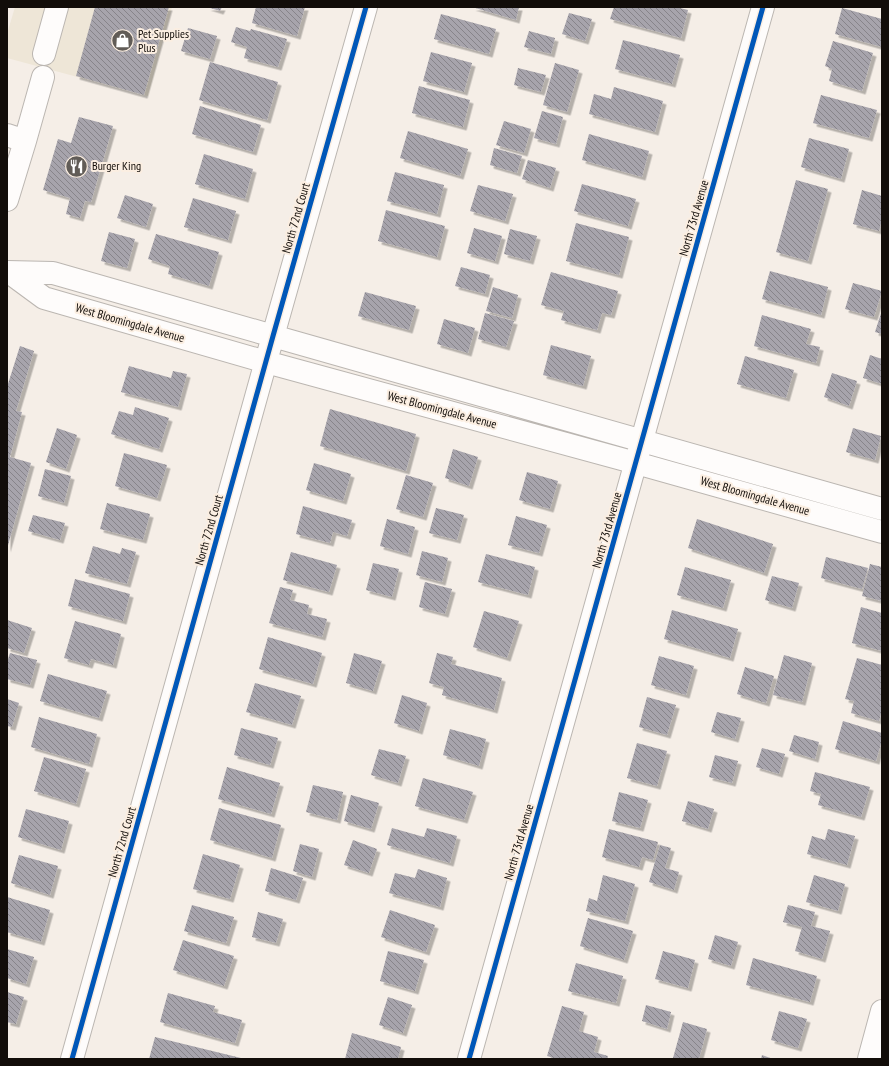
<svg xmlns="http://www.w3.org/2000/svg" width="889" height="1066" viewBox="0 0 889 1066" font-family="'PT Sans Narrow',sans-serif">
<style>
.commercial{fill:#eee6d7}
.building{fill:url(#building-back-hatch);filter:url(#shadow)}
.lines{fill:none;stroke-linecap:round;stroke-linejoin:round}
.minor-casing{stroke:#bbb6b1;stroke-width:24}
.minor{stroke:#fefcfb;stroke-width:22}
.cycleway-casing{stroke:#fbeee1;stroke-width:8}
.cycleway{stroke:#0057b8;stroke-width:5}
.labels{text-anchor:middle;stroke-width:4;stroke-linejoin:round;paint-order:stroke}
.poi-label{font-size:12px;fill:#120d09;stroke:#fbeee1;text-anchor:start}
.street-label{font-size:12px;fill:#120d09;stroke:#fbeee1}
</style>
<defs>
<pattern id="building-back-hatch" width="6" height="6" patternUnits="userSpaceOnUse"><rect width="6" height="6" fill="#a7a4ac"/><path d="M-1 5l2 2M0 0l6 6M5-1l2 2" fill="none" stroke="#87848a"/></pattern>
<filter id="shadow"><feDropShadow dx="3.5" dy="3.5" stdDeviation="0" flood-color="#0004"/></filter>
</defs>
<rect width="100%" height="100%" fill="#f5eee7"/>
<path class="commercial" d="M 15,7 L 172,7 L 148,96 L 7,58 L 7,34 Z"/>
<path class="building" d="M 95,7 L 169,7 L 144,95 L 76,76 Z
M 207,7 L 222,7 L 220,11 Z
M 256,7 L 305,7 L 297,36 L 252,23 Z
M 472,7 L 519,7 L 516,20 Z
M 614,7 L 676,7 L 688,10 L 681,38 L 610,19 Z
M 842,8 L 882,19 L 882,47 L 835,34 Z
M 569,13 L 592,19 L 585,41 L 562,34 Z
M 441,14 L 496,29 L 489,54 L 434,39 Z
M 236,27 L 250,31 L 251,29 L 287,39 L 278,67 L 244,58 L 247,47 L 231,42 Z
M 188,28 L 217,36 L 210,59 L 181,51 Z
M 529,31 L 555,38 L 551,54 L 524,47 Z
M 623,40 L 680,55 L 672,84 L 615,69 Z
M 833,41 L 873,53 L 862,91 L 829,81 L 832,69 L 825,66 Z
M 431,52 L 472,63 L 464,92 L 423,81 Z
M 210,62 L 278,82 L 267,120 L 199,100 Z
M 555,63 L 579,70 L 567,112 L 543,105 Z
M 518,68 L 546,75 L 541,92 L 514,85 Z
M 419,86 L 470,100 L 463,127 L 412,113 Z
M 614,87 L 663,101 L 655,132 L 589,114 L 594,94 L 611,99 Z
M 821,95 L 877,110 L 869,138 L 813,123 Z
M 200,106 L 261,125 L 253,152 L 192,134 Z
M 542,111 L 563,117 L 556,144 L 534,138 Z
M 79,117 L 113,126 L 91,202 L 85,201 L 80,218 L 66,214 L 70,198 L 43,190 L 58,139 L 71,143 Z
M 504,121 L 531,129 L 524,153 L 496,145 Z
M 408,131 L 468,149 L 460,176 L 400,158 Z
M 589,134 L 649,151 L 642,177 L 582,160 Z
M 809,138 L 849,149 L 841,179 L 801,167 Z
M 494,148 L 522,156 L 517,173 L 490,165 Z
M 204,154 L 253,169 L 245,199 L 195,184 Z
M 528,160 L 556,168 L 550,188 L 522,179 Z
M 395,172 L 444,185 L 437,214 L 387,201 Z
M 796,180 L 828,189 L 808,261 L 776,252 Z
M 582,184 L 636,199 L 628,226 L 574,211 Z
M 478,185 L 513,194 L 505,221 L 470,211 Z
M 862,190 L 882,196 L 882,220 L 879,231 L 853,224 Z
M 125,195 L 153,204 L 146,227 L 117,218 Z
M 193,198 L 236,211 L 228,240 L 184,227 Z
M 386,210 L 445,226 L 437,257 L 378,241 Z
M 576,223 L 629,237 L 619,275 L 566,261 Z
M 474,228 L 502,236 L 495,261 L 467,253 Z
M 510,229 L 537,236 L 530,261 L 504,254 Z
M 109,232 L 135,239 L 127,268 L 101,261 Z
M 156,234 L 219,252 L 209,286 L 168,274 L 170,266 L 148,259 Z
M 461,267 L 490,275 L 485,294 L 455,286 Z
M 770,271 L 828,287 L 821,315 L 762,299 Z
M 551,272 L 618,291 L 611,315 L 602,313 L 597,330 L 561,320 L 564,311 L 541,305 Z
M 853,283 L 882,291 L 874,317 L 845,309 Z
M 493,287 L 518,295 L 512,318 L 486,311 Z
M 365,292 L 416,306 L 409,330 L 358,316 Z
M 882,310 L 882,334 L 875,332 Z
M 485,313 L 514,321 L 506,347 L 478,339 Z
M 762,315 L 811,329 L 806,344 L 820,347 L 816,363 L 754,346 Z
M 444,319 L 475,328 L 468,353 L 437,344 Z
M 551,345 L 591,356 L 583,386 L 543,375 Z
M 20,346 L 34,351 L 16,411 L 22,412 L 10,457 L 31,463 L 7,549 L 7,387 Z
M 870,355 L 882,359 L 882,384 L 863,378 Z
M 745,356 L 794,370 L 786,398 L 737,384 Z
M 129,366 L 171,378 L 173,371 L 187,374 L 178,407 L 121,392 Z
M 832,373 L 857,381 L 849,406 L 824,397 Z
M 135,407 L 169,418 L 159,449 L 111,434 L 119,411 L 133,415 Z
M 330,409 L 416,434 L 406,471 L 320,446 Z
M 57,428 L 77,435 L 66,469 L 46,462 Z
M 853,428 L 881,436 L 875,460 L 846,452 Z
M 453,449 L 478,457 L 469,486 L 445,478 Z
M 124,453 L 167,465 L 157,498 L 115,486 Z
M 314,463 L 351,474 L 343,501 L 306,490 Z
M 45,469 L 71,476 L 64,503 L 38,496 Z
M 527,472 L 558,481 L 550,509 L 519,500 Z
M 406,475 L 433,483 L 423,517 L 396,509 Z
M 107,503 L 150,514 L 143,540 L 100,529 Z
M 303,506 L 352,520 L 347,536 L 333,532 L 330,543 L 296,534 Z
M 436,508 L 464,515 L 457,540 L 429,533 Z
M 33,515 L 65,523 L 60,540 L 28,531 Z
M 516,516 L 547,525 L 539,553 L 508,545 Z
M 387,519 L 415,527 L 408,554 L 380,546 Z
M 697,519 L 773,544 L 764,573 L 688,548 Z
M 93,546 L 120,554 L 122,548 L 136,552 L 127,584 L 85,573 Z
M 422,551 L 448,558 L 442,582 L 416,575 Z
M 291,552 L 337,565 L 329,592 L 283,580 Z
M 486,554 L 535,567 L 528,595 L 478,582 Z
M 826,557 L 868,568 L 862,589 L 821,578 Z
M 373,563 L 399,569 L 392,597 L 366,590 Z
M 870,564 L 882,567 L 882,601 L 862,596 Z
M 685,567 L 731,580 L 723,608 L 677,595 Z
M 772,576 L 799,583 L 792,608 L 765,600 Z
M 75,579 L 130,594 L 123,621 L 68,606 Z
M 425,582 L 452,589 L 445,614 L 419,607 Z
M 280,587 L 293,590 L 290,600 L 309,605 L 307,614 L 327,619 L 322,637 L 269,623 Z
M 861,607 L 882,613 L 882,651 L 852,643 Z
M 672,610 L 738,629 L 730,658 L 664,639 Z
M 484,611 L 519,621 L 507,658 L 473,647 Z
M 7,620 L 32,628 L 24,653 L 7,648 Z
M 75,621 L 121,634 L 113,665 L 91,659 L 89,665 L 64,658 Z
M 268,637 L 322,653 L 313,684 L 259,669 Z
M 10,653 L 37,660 L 30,685 L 7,679 L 7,662 Z
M 354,653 L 382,661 L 373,691 L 346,683 Z
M 437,653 L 453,657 L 451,664 L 502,678 L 494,710 L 442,695 L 444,687 L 429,683 Z
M 784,655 L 812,663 L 802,702 L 773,695 Z
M 659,656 L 694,666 L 686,695 L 651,685 Z
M 857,658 L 882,665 L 882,710 L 879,721 L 851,713 L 854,701 L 845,699 Z
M 745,667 L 774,676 L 766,703 L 737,694 Z
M 48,674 L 107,691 L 99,718 L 40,701 Z
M 255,683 L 301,696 L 292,725 L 246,712 Z
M 402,695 L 427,703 L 419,731 L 394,723 Z
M 647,697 L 676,705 L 667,735 L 639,727 Z
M 7,699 L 19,703 L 12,727 L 7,726 Z
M 717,712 L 741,718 L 735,739 L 711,732 Z
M 39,717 L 97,734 L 89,764 L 31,747 Z
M 843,721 L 882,733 L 882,740 L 876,761 L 835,749 Z
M 241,728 L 278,738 L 270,765 L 234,755 Z
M 450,729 L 486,739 L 479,766 L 443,755 Z
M 794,735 L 819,742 L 815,759 L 789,751 Z
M 637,743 L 667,751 L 657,786 L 627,778 Z
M 762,748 L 785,754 L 779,774 L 756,767 Z
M 379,749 L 406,756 L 398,783 L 371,775 Z
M 715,755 L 738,761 L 732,783 L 709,777 Z
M 44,757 L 86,769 L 76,804 L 34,791 Z
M 227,767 L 280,783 L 271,814 L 218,799 Z
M 815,772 L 870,787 L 861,817 L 818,805 L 821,794 L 810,791 Z
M 423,778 L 473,792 L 464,820 L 415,806 Z
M 313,785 L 343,792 L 337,820 L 306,812 Z
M 619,792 L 648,800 L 640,828 L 612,821 Z
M 351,795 L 379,803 L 371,829 L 344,821 Z
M 688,801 L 714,809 L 708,829 L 682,821 Z
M 219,808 L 281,825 L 272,858 L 210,840 Z
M 26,809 L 69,821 L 61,850 L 18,837 Z
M 392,828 L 424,837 L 427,828 L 457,836 L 450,863 L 387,845 Z
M 609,829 L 658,842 L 653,860 L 642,857 L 639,867 L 602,857 Z
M 828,829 L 855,836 L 847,865 L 807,854 L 812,836 L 825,840 Z
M 353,840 L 377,849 L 369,873 L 344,865 Z
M 300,844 L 319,849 L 312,877 L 293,871 Z
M 660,845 L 671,848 L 665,868 L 679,872 L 674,890 L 649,882 Z
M 203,854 L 240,865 L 230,899 L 193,889 Z
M 19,855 L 58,866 L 50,895 L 11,883 Z
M 271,868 L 303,878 L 296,900 L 265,891 Z
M 418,869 L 447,878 L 440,907 L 389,893 L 395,873 L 415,878 Z
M 603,875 L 635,884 L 625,921 L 586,911 L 589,898 L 597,901 Z
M 814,875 L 845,884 L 838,911 L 806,902 Z
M 7,897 L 50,910 L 41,942 L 7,932 Z
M 192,905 L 234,917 L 226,943 L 184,931 Z
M 788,905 L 815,912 L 811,926 L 830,931 L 822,959 L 795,951 L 802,927 L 783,922 Z
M 390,910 L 435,925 L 426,952 L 381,937 Z
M 258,912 L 283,919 L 276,943 L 252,937 Z
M 588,918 L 633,931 L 624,960 L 580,946 Z
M 715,935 L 738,942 L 731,966 L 708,959 Z
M 183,940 L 234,956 L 224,986 L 173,970 Z
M 7,949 L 34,957 L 26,984 L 7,978 Z
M 388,951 L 424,960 L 415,991 L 380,981 Z
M 663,951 L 695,960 L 688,988 L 655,979 Z
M 753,958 L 817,976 L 810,1002 L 746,985 Z
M 576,963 L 623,976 L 616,1003 L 568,991 Z
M 7,992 L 24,997 L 16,1024 L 7,1022 Z
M 168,993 L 215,1006 L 213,1012 L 242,1020 L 235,1043 L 160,1022 Z
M 388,997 L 412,1005 L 403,1033 L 379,1025 Z
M 646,1005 L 671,1012 L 667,1029 L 642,1021 Z
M 562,1006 L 584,1012 L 579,1031 L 598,1037 L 594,1052 L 608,1056 L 607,1059 L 557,1059 L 547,1056 Z
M 779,1011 L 807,1019 L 798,1048 L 771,1040 Z
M 683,1022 L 707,1029 L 699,1059 L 677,1059 L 673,1058 Z
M 352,1033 L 401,1047 L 398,1059 L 345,1059 Z
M 155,1037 L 241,1058 L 241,1059 L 149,1059 Z
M 762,1055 L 773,1059 L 761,1059 Z"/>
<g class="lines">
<defs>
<path id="minor" d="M 44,54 L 57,7
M 7,135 L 25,141 L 43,77
M 7,200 L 25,141
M 7,272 L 53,273 L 273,336 L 882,509
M 10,273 L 44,298 L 266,362 L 636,463 L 882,532
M 72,1059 L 273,336 L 366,7
M 469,1059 L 763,7
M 869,1059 L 882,1011"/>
</defs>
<use href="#minor" class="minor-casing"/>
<use href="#minor" class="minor"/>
<defs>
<path id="cycleway" d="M 72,1059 L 273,336 L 366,7
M 469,1059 L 763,7"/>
</defs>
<use href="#cycleway" class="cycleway-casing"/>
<use href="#cycleway" class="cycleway"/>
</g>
<defs>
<symbol id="shop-disc" viewBox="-11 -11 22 22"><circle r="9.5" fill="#615c57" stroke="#fbeee1"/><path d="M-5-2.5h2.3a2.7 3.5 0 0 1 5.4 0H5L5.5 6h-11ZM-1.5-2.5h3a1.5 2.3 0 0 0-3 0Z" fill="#fff"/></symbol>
<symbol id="restaurant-disc" viewBox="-11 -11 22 22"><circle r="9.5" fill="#615c57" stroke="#fbeee1"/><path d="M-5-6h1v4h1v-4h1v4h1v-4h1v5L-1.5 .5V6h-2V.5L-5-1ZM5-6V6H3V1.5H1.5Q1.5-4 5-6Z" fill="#fff"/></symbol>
</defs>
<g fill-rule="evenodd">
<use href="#shop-disc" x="110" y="28" width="25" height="25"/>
<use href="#restaurant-disc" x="64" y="154" width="25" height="25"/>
</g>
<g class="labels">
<g class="poi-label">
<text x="138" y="38">Pet Supplies<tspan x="138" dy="14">Plus</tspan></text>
<text x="92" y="170">Burger King</text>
</g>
<g class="street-label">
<text transform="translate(296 218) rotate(-74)" y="4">North 72nd Court</text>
<text transform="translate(694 218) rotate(-74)" y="4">North 73rd Avenue</text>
<text transform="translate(130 323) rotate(16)" y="4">West Bloomingdale Avenue</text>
<text transform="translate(442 410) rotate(15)" y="4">West Bloomingdale Avenue</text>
<text transform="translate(755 496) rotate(16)" y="4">West Bloomingdale Avenue</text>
<text transform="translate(209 530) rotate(-74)" y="4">North 72nd Court</text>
<text transform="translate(607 530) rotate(-74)" y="4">North 73rd Avenue</text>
<text transform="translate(122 842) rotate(-74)" y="4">North 72nd Court</text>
<text transform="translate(519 842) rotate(-74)" y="4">North 73rd Avenue</text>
</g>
</g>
<rect width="889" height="1066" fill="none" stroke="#120d09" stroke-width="16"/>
</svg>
